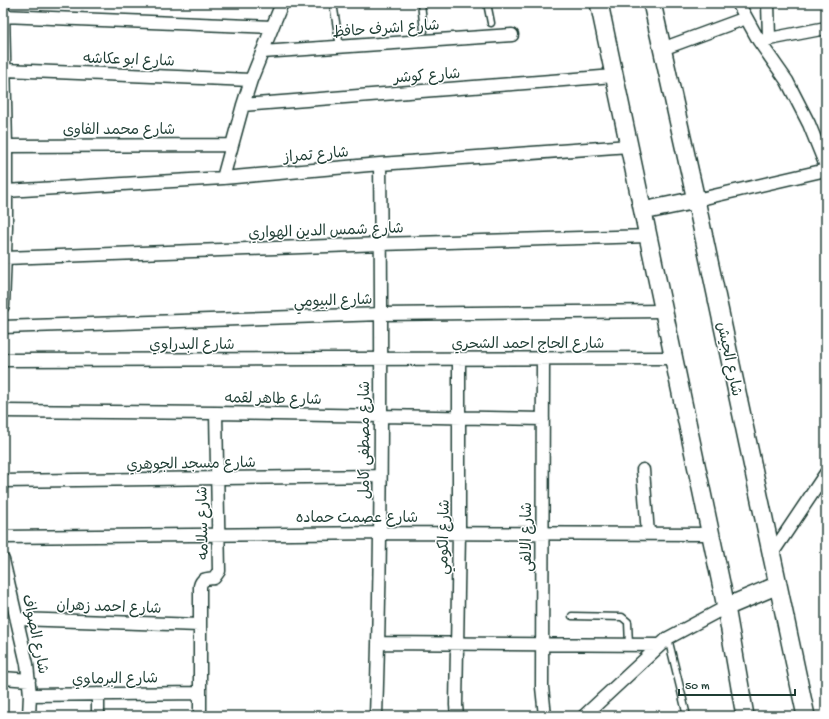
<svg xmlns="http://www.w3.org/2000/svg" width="829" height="719" viewBox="0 0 829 719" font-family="'Gochi Hand','Playpen Sans Arabic',sans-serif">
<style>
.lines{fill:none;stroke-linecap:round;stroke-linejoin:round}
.lane-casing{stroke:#1f3d34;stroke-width:9}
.street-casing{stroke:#1f3d34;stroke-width:15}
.secondary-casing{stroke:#1f3d34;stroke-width:20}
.lane{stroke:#fff;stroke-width:6}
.street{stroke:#fff;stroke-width:12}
.secondary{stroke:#fff;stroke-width:17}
.labels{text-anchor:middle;stroke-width:3;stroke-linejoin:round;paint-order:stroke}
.street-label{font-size:15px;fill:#1f3d34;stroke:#fff}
</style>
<rect width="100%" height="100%" fill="#fff"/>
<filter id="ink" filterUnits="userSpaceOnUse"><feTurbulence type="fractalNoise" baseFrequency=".025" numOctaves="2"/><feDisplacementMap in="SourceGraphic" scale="8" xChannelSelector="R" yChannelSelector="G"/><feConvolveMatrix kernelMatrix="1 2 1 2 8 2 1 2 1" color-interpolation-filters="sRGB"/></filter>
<g filter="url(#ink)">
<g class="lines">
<defs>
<path id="lane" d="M 333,3 L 339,41
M 421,3 L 424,31
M 487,3 L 491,23
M 572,616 L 622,617 L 628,622 L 629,645
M 668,638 L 687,716"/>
<path id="street" d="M 738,3 L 759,41 L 787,81 L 809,124 L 826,166
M 768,3 L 769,38
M 3,11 L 6,146 L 6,227 L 3,306
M 3,16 L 272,27
M 759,41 L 826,28
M 662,49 L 746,18
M 262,52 L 512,35
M 5,70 L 251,80
M 243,105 L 614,76
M 6,146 L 232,145
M 223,178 L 243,105 L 251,80 L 282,3
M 6,191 L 223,178 L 380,164 L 629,146
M 696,200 L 826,170
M 5,258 L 381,244 L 649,236
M 3,327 L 382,314 L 664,311
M 543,359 L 542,687 L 545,716
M 3,360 L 674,358
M 3,411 L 216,413 L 543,419
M 643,470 L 648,534
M 3,481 L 380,476
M 3,537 L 380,533 L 711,534
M 771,555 L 826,473
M 3,560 L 27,664 L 30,695 L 29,716
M 17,619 L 200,625
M 378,643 L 659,645
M 3,678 L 29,680
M 30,695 L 200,693
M 98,716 L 98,694
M 200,716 L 200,586 C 202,578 207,579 214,578 L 219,571 L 216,413
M 376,716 C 382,532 382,348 380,164
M 457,716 L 456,705 L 459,533 L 459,359
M 584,716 L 668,638 L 726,607"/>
<path id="secondary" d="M 599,3 L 726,607 L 745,716
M 652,3 L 696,200 L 806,716
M 643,211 L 696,200
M 726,607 L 778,585"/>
</defs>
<use href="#lane" class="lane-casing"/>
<use href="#street" class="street-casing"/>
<use href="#secondary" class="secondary-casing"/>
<use href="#lane" class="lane"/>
<use href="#street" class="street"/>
<use href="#secondary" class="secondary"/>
</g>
</g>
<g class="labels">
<g class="street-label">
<text transform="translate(386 28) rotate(-4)" y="5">شارع اشرف حافظ</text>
<text transform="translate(129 59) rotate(2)" y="5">شارع ابو عكاشه</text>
<text transform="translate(427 75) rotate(-4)" y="5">شارع كوشر</text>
<text x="119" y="134">شارع محمد الفاوى</text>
<text transform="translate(316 154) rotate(-5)" y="5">شارع تمراز</text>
<text transform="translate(326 230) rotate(-2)" y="5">شارع شمس الدين الهواري</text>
<text transform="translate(333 300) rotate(-2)" y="5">شارع البيومي</text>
<text x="528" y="348">شارع الحاج احمد الشحري</text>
<text x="192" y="349">شارع البدراوي</text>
<text transform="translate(730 359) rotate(78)" y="5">شارع الجيش</text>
<text transform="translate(273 398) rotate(1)" y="5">شارع طاهر لقمه</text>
<text transform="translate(364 440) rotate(-90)" y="5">شارع مصطفى كامل</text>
<text transform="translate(191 463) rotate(-1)" y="5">شارع مسجد الجوهري</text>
<text x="357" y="522">شارع عصمت حماده</text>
<text transform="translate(202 523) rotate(-91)" y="5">شارع سلامه</text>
<text transform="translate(443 537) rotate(-89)" y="5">شارع الكومي</text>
<text transform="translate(526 537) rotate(-90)" y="5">شارع الالفى</text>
<text transform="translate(109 606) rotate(2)" y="5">شارع احمد زهران</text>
<text transform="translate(36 634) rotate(78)" y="5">شارع الصواف</text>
<text transform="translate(115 678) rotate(-1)" y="5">شارع البرماوي</text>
</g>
</g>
<rect width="829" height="719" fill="none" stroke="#fff" stroke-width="16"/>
<rect x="8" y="8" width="813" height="703" fill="none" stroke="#1f3d34" stroke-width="1.5" filter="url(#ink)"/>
<path d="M679 689v6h116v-6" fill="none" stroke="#1f3d34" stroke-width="2"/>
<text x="685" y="689" font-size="12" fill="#1f3d34" stroke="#ffffff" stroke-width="3" paint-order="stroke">50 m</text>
</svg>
